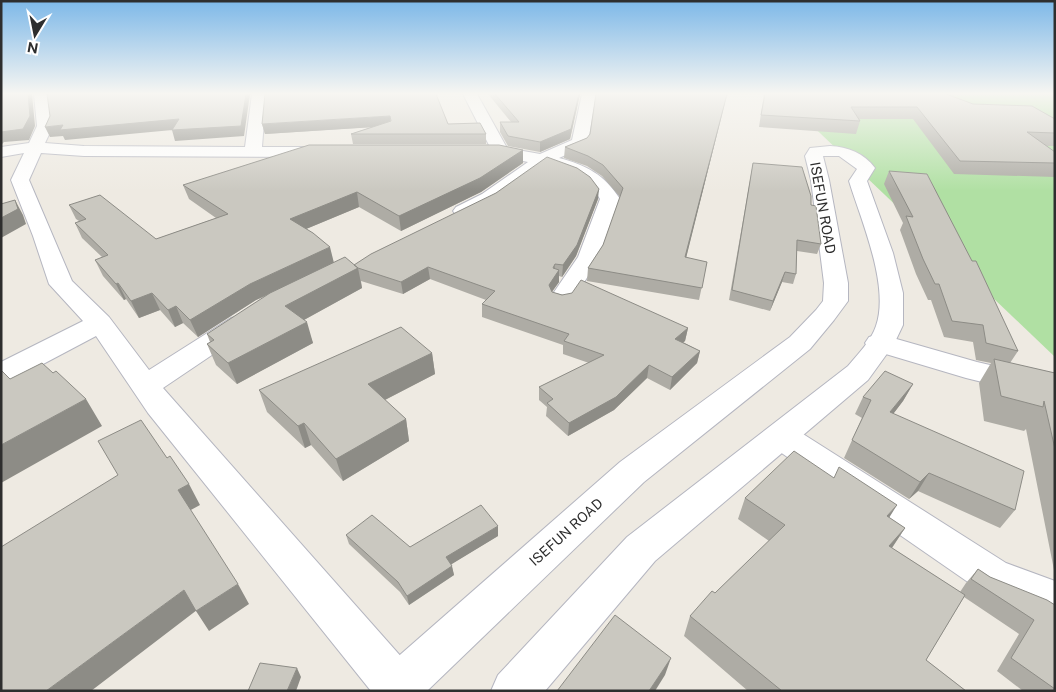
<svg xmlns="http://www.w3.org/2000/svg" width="1056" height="692" viewBox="0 0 1056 692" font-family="'Public Sans',sans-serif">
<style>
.green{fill:#b0e0a3}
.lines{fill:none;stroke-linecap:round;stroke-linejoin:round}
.minor-casing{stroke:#b5b6c0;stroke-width:2}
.tertiary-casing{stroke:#b5b6c0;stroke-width:2}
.minor{fill:#fff;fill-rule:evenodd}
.tertiary{fill:#fff;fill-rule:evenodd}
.wall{fill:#aeaca5}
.shaded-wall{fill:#8d8c86}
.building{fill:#cac8c0;stroke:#8d8c86}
.labels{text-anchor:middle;stroke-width:4;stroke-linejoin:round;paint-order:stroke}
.street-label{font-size:14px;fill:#2e2e2e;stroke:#fff}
</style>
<rect width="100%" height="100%" fill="#eeeae2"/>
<path class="green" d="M 779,94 L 1055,94 L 1055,357 Z"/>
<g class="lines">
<defs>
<path id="minor" d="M 34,94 L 48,94 L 53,126 L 45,143 L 84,146 L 245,147 L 252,94 L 266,94 L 262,147 L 323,147 L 329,148 L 331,152 L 329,156 L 323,157 L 84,156 L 41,153 L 29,180 L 72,281 L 109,317 L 149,370 L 231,318 L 240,316 L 249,318 L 253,324 L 249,330 L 163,388 L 412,669 L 419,685 L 417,691 L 371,691 L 148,413 L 96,336 L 11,381 L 1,384 L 1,362 L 83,321 L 49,284 L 33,236 L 11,180 L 24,153 L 1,157 L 1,147 L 29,143 L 37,126 Z
M 463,94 L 477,94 L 507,148 L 540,154 L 572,140 L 582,94 L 596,94 L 588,143 L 586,146 L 559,158 C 586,165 605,175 620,199 L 600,257 L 571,303 L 562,305 L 553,303 L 550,298 L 578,257 L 600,199 C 590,179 567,170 546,165 C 526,180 480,221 456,215 L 453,211 L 456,207 L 482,194 L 528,162 L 494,155 Z
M 879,334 L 977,362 L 1055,380 L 1055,400 L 966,378 L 869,349 L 865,343 L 869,337 Z
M 781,424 L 792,427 L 1006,563 L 1055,581 L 1055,621 L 978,589 L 770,445 L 765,436 L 770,427 Z"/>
<path id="tertiary" d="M 830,146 C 848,147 864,153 875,168 L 867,181 L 893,253 L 903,293 L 903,325 L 894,344 L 868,380 L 655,561 L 545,691 L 491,691 L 498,675 L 627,537 L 848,366 C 858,354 871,341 876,326 C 890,286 861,220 849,181 L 857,169 L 839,156 L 823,156 L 829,180 L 848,283 L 848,301 L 834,320 L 810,349 L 644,482 L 427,691 L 370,691 L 377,675 L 620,462 L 790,337 L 816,310 L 823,301 L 824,283 L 811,180 L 805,156 L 810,148 Z"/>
</defs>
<use href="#minor" class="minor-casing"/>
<use href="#tertiary" class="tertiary-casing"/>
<use href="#minor" class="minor"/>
<use href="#tertiary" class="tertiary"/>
</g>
<path class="wall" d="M 488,94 L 580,94 L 570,139 L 540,152 L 508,146 L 500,132 L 500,122 L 511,122 Z
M 727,94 L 686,258 L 707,262 L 699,300 L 587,281 L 588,268 L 603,245 L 620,197 L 602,176 L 587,166 L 564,158 L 565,147 L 587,138 Z
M 764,94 L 946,94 L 973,104 L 1055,119 L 1055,146 L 1046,146 L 1055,152 L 1055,177 L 954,174 L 913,119 L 859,119 L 860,121 L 856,134 L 759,127 Z
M 262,124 L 448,124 L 486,134 L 486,144 L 353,144 L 351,134 L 372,127 L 265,134 Z
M 523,163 L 481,192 L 401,231 L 359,207 L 306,229 L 334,263 L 354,265 L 598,199 L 576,256 L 562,277 L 559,276 L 559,282 L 552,292 L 688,328 L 685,341 L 683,342 L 700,351 L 697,363 L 670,390 L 647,378 L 614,410 L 568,436 L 546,416 L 547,407 L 539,400 L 539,387 L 589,363 L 563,354 L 563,345 L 482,317 L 482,304 L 486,300 L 430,279 L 403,294 L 361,281 L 362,288 L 304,320 L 313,343 L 237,384 L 216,365 L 207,344 L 210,342 L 207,334 L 266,296 L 256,300 L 198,337 L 183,323 L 175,327 L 160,310 L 139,318 L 126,299 L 124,300 L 103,276 L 95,260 L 102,257 L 82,238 L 75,223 L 79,221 L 76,219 L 69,205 L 156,239 L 216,218 L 189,199 L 183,185 Z
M 753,163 L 811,205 L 821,244 L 817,254 L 797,251 L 796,274 L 793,284 L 782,282 L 770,311 L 729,300 Z
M 889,171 L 1018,351 L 1010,363 L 1055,373 L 1055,575 L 1026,429 L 1024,431 L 984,421 L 979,383 L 991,363 L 976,360 L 973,342 L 944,337 L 931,300 L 928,300 L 916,274 L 900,230 L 903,223 L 884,184 Z
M 432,353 L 435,374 L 385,400 L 406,419 L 409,441 L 343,481 L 311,445 L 305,448 L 267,412 L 259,390 Z
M 913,384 L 903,401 L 893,414 L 1015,510 L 1000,528 L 918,491 L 909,499 L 844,458 L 862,418 L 855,414 L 863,397 Z
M 745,498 L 890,518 L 905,528 L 892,548 L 960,592 L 966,583 L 978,569 L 990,577 L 1055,605 L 1055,691 L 1023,691 L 997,671 L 1019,634 L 964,597 L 926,660 L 966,691 L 748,691 L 684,636 L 690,616 L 715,593 L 769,541 L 738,519 Z
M 346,535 L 410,547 L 498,536 L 451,564 L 454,575 L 409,605 L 400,592 L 349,544 Z"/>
<path class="shaded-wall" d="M 28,94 L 32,94 L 35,126 L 29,140 L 4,142 L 1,145 L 1,132 Z
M 246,94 L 250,94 L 244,136 L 175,141 L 172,130 Z
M 579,94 L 580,94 L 570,139 L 540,152 L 540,142 Z
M 727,94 L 683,270 L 685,257 Z
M 390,116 L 391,126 L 265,134 L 262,124 Z
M 179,119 L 183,129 L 65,140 L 63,136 L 50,137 L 45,127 L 63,125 Z
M 523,150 L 523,163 L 481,192 L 401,231 L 399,216 Z
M 599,189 L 598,199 L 576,256 L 562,277 L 563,265 Z
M 357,192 L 359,207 L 294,234 L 290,219 Z
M 15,200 L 23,215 L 26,224 L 1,238 L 1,218 Z
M 330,247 L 334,263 L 256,300 L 198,337 L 190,320 L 250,284 Z
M 555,264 L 554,275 L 559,270 L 559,282 L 548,297 L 549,285 Z
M 428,267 L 430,279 L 403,294 L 401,282 Z
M 358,268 L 362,288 L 291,327 L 285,306 Z
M 785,272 L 782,282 L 770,311 L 773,301 Z
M 118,283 L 126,299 L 124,300 L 116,284 Z
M 152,293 L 160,310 L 139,318 L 131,301 Z
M 176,306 L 183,323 L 175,327 L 168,310 Z
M 307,322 L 313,343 L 237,384 L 228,363 Z
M 688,328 L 685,341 L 673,351 L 675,339 Z
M 700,351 L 697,363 L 670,390 L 672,377 Z
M 432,353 L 435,374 L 373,406 L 368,384 Z
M 649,365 L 647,378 L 614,410 L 568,436 L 569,423 Z
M 913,384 L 903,401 L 881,430 L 890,412 Z
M 86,399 L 102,426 L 1,483 L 1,445 Z
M 406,419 L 409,441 L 343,481 L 336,459 Z
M 304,423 L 311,445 L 305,448 L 298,426 Z
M 929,473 L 918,491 L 909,499 L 920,482 Z
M 189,484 L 200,505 L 189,511 L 178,490 Z
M 897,505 L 884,526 L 887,516 Z
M 498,526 L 498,536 L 447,567 L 446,557 Z
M 905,528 L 891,549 L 889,546 Z
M 452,566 L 454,575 L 409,605 L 407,596 Z
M 238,584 L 249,604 L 209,631 L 196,611 Z
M 184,590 L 197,610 L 91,691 L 46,691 Z
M 671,658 L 665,675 L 655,691 L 649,691 Z
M 297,668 L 301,677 L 296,691 L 287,691 Z"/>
<path class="building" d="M 1,94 L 28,94 L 30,116 L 23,129 L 1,132 Z
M 47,94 L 246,94 L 241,126 L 172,130 L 179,119 L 60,130 L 63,125 L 45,127 L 50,116 Z
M 265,94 L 436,94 L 448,124 L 480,123 L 486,134 L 351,134 L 391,121 L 390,116 L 262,124 Z
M 495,94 L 579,94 L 571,129 L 540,142 L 508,136 L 500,122 L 519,122 Z
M 596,94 L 727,94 L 685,257 L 707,262 L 702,288 L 588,268 L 603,245 L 623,188 L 603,165 L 588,156 L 565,147 L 587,138 L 590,134 Z
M 765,94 L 946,94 L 973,104 L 1032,106 L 1055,119 L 1055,133 L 1027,132 L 1055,152 L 1055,163 L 960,161 L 917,107 L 851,107 L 860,121 L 761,115 Z
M 309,145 L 499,145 L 523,150 L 480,178 L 399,216 L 357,192 L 290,219 L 313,233 L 330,247 L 250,284 L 190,320 L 176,306 L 168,310 L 152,293 L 131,301 L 118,283 L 116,284 L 95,260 L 108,255 L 75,223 L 86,219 L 69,205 L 100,195 L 156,239 L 228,214 L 183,185 Z
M 547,157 L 577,168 L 590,177 L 599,189 L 577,245 L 563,265 L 555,264 L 553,268 L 559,270 L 549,285 L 552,292 L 562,295 L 572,293 L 581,280 L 688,328 L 675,339 L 700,351 L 672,377 L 649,365 L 616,397 L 569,423 L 547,403 L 553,399 L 539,387 L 604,355 L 564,341 L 569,334 L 482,304 L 495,291 L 428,267 L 401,282 L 358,268 L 354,265 L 371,254 L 496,193 Z
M 753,163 L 802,167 L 811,196 L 811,205 L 816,206 L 821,244 L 797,240 L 796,274 L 785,272 L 773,301 L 732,290 Z
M 889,171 L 927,174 L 972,261 L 976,261 L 1018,351 L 986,343 L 983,325 L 952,321 L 939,284 L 935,284 L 923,259 L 906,216 L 913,217 Z
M 15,200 L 18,209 L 1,218 L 1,204 Z
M 345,257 L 358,268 L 285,306 L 307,322 L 228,363 L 207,344 L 214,340 L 207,334 L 270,293 Z
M 401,327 L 432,353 L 368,384 L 406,419 L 336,459 L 304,423 L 298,426 L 259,390 Z
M 994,359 L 1055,373 L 1055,449 L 1044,401 L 1043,407 L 1001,396 Z
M 42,363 L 53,373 L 56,371 L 86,399 L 1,445 L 1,370 L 10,379 Z
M 885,371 L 913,384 L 890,412 L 1024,471 L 1015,510 L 929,473 L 920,482 L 852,440 L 871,400 L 863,397 Z
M 141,420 L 167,458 L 170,456 L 189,484 L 178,490 L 238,584 L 196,611 L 184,590 L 46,691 L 1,691 L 1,547 L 118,475 L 98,441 Z
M 794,451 L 834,478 L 839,467 L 897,505 L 887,516 L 905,528 L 889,546 L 965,595 L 926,660 L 966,691 L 782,691 L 690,616 L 712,591 L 715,593 L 785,525 L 745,498 Z
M 481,505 L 498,526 L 446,557 L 452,566 L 407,596 L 398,582 L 346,535 L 372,515 L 410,547 Z
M 978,569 L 990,577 L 1047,600 L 1055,605 L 1055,689 L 1011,658 L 1034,620 L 971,579 Z
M 615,615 L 671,658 L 649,691 L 557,691 Z
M 260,663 L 297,668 L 287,691 L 248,691 Z"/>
<linearGradient id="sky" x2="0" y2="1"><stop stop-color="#7db8e8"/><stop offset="0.49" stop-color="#f7f6f2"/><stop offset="1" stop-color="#f7f6f2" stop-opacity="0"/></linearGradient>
<rect width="1056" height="191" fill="url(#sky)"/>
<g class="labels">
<g class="street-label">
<text transform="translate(823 208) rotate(80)" y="5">ISEFUN ROAD</text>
<text transform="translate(566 532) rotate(-42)" y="5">ISEFUN ROAD</text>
</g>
</g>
<rect width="1056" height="692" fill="none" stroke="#2e2e2e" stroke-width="5"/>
<g transform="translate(35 35) rotate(190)" stroke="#ffffff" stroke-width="4" paint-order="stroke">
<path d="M0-4L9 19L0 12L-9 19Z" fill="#2e2e2e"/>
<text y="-8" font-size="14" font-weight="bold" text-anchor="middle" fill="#2e2e2e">N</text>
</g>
</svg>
